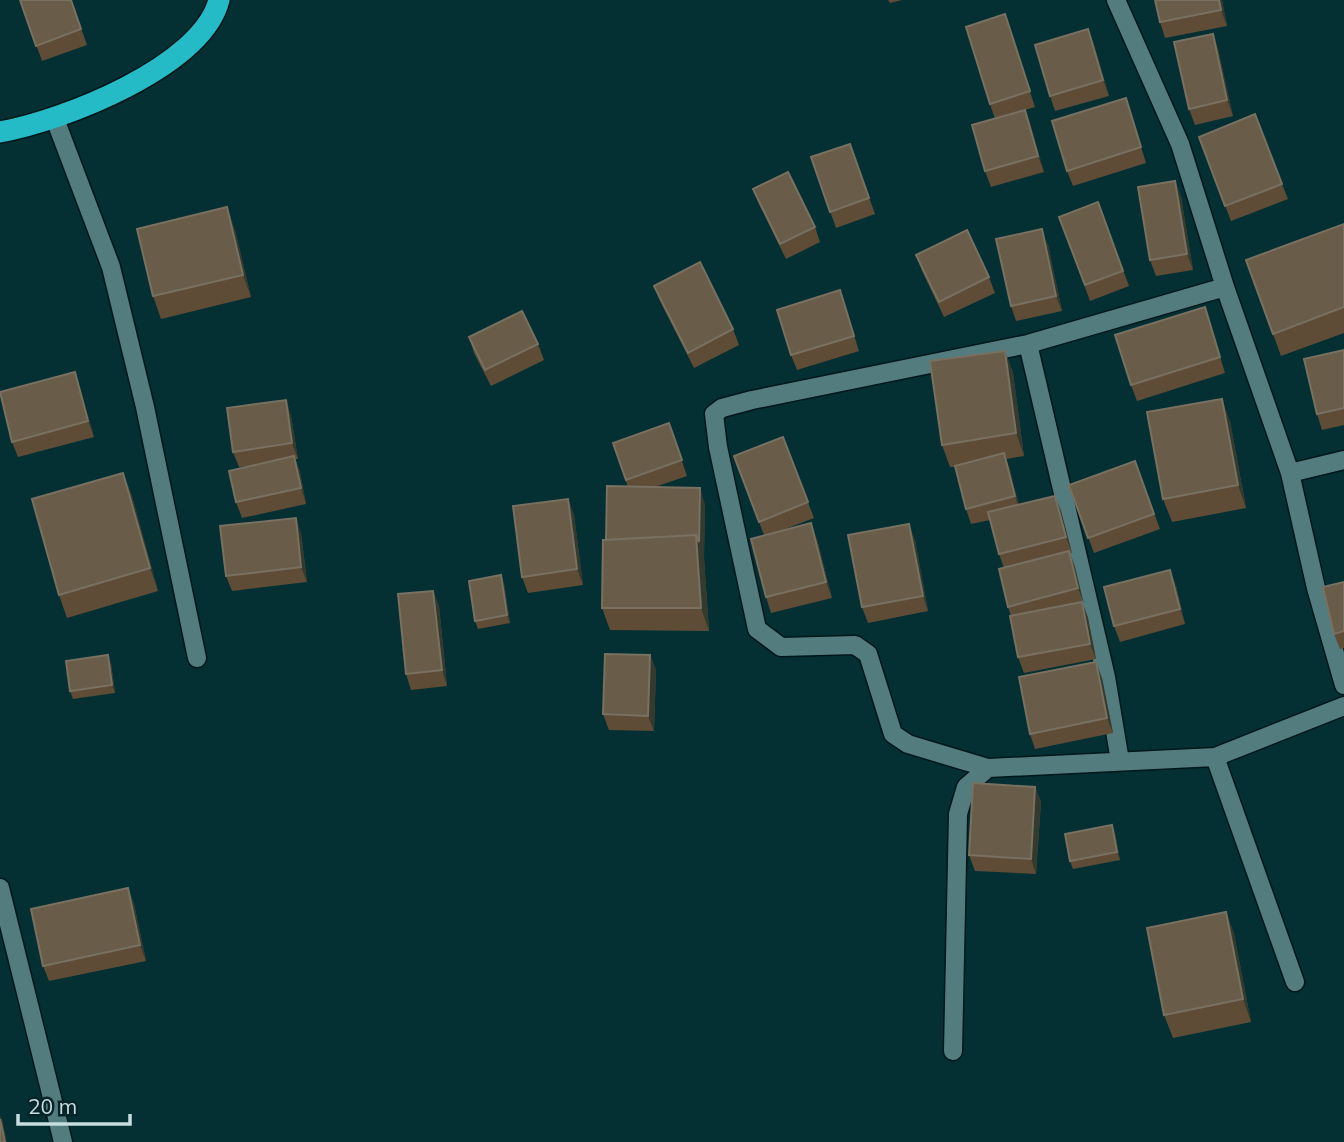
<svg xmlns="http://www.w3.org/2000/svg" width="1344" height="1142" viewBox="0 0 1344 1142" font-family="Mulish,sans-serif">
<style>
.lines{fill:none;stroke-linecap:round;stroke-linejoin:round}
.minor-casing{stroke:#001719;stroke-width:21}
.highway-casing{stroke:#001719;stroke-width:24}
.minor{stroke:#537c7f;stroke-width:18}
.highway{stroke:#24bbc6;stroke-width:21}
.wall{fill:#5e4c37}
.shaded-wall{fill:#353a2e}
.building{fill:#695c49;stroke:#787060;stroke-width:2}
</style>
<rect width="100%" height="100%" fill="#043033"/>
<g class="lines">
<defs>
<path id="minor" d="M 1116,0 L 1180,144 L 1225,287
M 55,119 L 111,267 L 145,407 L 197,658
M 1028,344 L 1106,677 L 1120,761
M 1290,473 L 1344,460
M 1344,685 L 1316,588 L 1290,473 L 1225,287 L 1028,344 L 752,400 L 722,408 L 714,414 L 718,447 L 757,629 L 781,647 L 855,645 L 868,654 L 893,734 L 908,744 L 988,768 L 1215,757 L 1344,706
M 1215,757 L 1295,982
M 0,888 L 63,1142
M 953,1051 L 958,814 L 966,787 L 988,768"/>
<path id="highway" d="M 0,132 C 62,121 202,67 219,0"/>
</defs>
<use href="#minor" class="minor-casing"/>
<use href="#highway" class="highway-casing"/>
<use href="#minor" class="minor"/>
<use href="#highway" class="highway"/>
</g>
<path class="wall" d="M 20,0 L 71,0 L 87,45 L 42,61 Z
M 888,0 L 902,0 L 890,3 Z
M 1222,0 L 1227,26 L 1165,38 L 1160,22 Z
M 1005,14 L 1035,107 L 1025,110 L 1044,172 L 991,187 L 985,171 L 995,119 L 990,104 Z
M 1088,29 L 1094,45 L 1109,96 L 1055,111 L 1050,96 Z
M 1213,34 L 1218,49 L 1233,116 L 1195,125 L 1189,109 Z
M 1126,98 L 1146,163 L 1073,186 L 1067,171 Z
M 1199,137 L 1282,184 L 1288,199 L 1231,221 Z
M 850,144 L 875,214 L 836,228 L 811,157 Z
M 1175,181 L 1181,197 L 1193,270 L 1156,276 L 1150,260 Z
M 753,189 L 815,227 L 820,242 L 786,259 L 759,204 Z
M 1098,202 L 1129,286 L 1090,301 L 1059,217 Z
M 1344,224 L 1344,333 L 1281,356 L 1246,260 Z
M 235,230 L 251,297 L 161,319 L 153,296 Z
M 1048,245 L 1062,311 L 1016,321 L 1011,306 Z
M 916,255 L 989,277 L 995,293 L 944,317 L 922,271 Z
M 654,286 L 733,329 L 739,345 L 694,368 L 660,301 Z
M 840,290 L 859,351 L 797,370 L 791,355 Z
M 1205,307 L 1225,373 L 1137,401 L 1131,385 Z
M 469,337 L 538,344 L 544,360 L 491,386 L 474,353 Z
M 1344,350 L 1344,425 L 1322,430 L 1317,414 Z
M 1005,351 L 1013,373 L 1024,456 L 1006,459 L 1019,505 L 1055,496 L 1061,511 L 1072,553 L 1070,553 L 1075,567 L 1083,604 L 1088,618 L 1096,659 L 1024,673 L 1018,657 L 1011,616 L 1008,607 L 1004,568 L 999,554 L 990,520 L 971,524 L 966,509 L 955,467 L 950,467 L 942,445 Z
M 75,372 L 80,388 L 94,437 L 18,457 L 12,442 Z
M 286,400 L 291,416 L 298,459 L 295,459 L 300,472 L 306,504 L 242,518 L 236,502 L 257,465 L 239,467 L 233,452 Z
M 1230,421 L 1246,508 L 1172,522 L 1163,499 Z
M 669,423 L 687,476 L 655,487 L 705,504 L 704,558 L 709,631 L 610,630 L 602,608 L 606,540 L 628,487 L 613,443 Z
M 783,437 L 814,518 L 780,531 L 817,539 L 832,598 L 771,613 L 766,597 L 764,535 L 734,456 Z
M 1135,461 L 1160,529 L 1094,553 L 1069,485 Z
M 123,473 L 132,496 L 158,591 L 67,618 L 59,595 Z
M 568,499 L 574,515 L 583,585 L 528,593 L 522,577 Z
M 301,533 L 307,582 L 232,591 L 226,576 Z
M 915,540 L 928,611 L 868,623 L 862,607 Z
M 1344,582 L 1344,648 L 1340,649 L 1334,634 Z
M 504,583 L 510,623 L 478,629 L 475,621 Z
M 1176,586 L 1185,624 L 1120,642 L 1114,626 Z
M 433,591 L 439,606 L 447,686 L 411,690 L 406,674 Z
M 650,655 L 656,670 L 654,731 L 609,730 L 603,714 Z
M 111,663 L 115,693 L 73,699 L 70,691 Z
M 1102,678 L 1113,733 L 1035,749 L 1030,734 Z
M 1035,787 L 1041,802 L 1036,874 L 975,871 L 969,855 Z
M 1115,833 L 1120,860 L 1073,869 L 1070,861 Z
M 128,888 L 134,904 L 146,961 L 49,981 L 43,966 Z
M 1226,912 L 1234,934 L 1251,1022 L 1173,1038 L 1164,1015 Z"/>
<path class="shaded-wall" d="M 1219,0 L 1222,0 L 1227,26 L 1221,10 Z
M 1005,14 L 1011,30 L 1035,107 L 1030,91 Z
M 1088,29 L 1094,45 L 1109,96 L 1103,80 Z
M 1213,34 L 1218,49 L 1233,116 L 1227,100 Z
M 1025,110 L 1031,126 L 1044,172 L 1038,156 Z
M 1175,181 L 1181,197 L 1193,270 L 1187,254 Z
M 227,207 L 235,230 L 251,297 L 243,275 Z
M 1042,229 L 1048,245 L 1062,311 L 1056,296 Z
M 840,290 L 846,306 L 859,351 L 854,336 Z
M 1005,351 L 1013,373 L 1024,456 L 1016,433 Z
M 75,372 L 80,388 L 94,437 L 88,421 Z
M 1222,399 L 1230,421 L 1246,508 L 1238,485 Z
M 286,400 L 291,416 L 298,459 L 292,443 Z
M 1004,453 L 1010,469 L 1020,512 L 1015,496 Z
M 294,456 L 300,472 L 306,504 L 301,488 Z
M 123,473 L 132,496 L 158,591 L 150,568 Z
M 700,488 L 705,504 L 704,558 L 709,631 L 701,608 L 696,535 Z
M 1055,496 L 1061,511 L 1072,553 L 1066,537 Z
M 568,499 L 574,515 L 583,585 L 577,569 Z
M 296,518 L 301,533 L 307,582 L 301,567 Z
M 811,523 L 817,539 L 832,598 L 826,582 Z
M 909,524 L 915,540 L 928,611 L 923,596 Z
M 1069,551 L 1075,567 L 1084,604 L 1078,588 Z
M 1170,570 L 1176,586 L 1185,624 L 1180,609 Z
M 501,575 L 504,583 L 510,623 L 507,615 Z
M 433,591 L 439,606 L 447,686 L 442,670 Z
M 1082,602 L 1088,618 L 1096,659 L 1090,644 Z
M 108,655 L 111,663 L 115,693 L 112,685 Z
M 650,655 L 656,670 L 654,731 L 648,716 Z
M 1096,662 L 1102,678 L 1113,733 L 1107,718 Z
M 1035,787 L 1041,802 L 1036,874 L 1031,859 Z
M 1112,825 L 1115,833 L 1120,860 L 1117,852 Z
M 128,888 L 134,904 L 146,961 L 140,945 Z
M 1226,912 L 1234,934 L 1251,1022 L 1243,999 Z
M 0,1115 L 3,1122 L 7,1142 L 5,1142 L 0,1119 Z"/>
<path class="building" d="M 20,0 L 71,0 L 81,29 L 36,46 Z
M 1155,0 L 1219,0 L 1221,10 L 1160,22 Z
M 1005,14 L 1030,91 L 990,104 L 966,27 Z
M 1088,29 L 1103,80 L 1050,96 L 1035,45 Z
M 1213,34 L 1227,100 L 1189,109 L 1174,42 Z
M 1126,98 L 1141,147 L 1067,171 L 1052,121 Z
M 1025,110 L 1038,156 L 985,171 L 972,125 Z
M 1255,114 L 1282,184 L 1225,206 L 1199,137 Z
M 850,144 L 869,198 L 830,212 L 811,157 Z
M 788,172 L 815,227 L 780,244 L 753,189 Z
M 1175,181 L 1187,254 L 1150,260 L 1138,187 Z
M 1098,202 L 1123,271 L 1085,285 L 1059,217 Z
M 227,207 L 243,275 L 153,296 L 137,229 Z
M 1344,224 L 1344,307 L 1273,334 L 1246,260 Z
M 1042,229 L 1056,296 L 1011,306 L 996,239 Z
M 967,230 L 989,277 L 939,302 L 916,255 Z
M 700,262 L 733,329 L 688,353 L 654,286 Z
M 840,290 L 854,336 L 791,355 L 777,310 Z
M 1205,307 L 1220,357 L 1131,385 L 1115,335 Z
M 522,311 L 538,344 L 485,370 L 469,337 Z
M 1344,350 L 1344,408 L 1317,414 L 1304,359 Z
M 1005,351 L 1016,433 L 942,445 L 930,361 Z
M 75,372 L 88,421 L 12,442 L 0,392 Z
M 1222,399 L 1238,485 L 1163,499 L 1147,412 Z
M 286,400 L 292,443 L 233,452 L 227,408 Z
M 669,423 L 682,460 L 626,480 L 613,443 Z
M 783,437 L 808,502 L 759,522 L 734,456 Z
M 1004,453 L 1015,496 L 966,509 L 955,466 Z
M 294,456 L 301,488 L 236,502 L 229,471 Z
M 1135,461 L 1154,514 L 1088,538 L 1069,485 Z
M 123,473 L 150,568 L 59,595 L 32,499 Z
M 607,486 L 700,488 L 699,542 L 696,535 L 606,540 Z
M 1055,496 L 1066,537 L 999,554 L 988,512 Z
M 568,499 L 577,569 L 522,577 L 513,506 Z
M 296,518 L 301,567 L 226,576 L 220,526 Z
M 811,523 L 826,582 L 766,597 L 751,539 Z
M 909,524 L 923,596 L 862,607 L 848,535 Z
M 696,535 L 701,608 L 602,608 L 603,540 Z
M 1069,551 L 1078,588 L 1008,607 L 999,569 Z
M 1170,570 L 1180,609 L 1114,626 L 1104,587 Z
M 501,575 L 507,615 L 475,621 L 469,581 Z
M 1344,582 L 1344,631 L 1334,634 L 1323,587 Z
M 433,591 L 442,670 L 406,674 L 398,594 Z
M 1082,602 L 1090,644 L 1018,657 L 1010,616 Z
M 605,654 L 650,655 L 648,716 L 603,714 Z
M 108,655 L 112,685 L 70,691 L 66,661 Z
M 1096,662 L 1107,718 L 1030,734 L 1019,677 Z
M 973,783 L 1035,787 L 1031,859 L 969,855 Z
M 1112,825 L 1117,852 L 1070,861 L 1065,834 Z
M 128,888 L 140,945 L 43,966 L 31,909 Z
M 1226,912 L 1243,999 L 1164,1015 L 1147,928 Z
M 0,1119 L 5,1142 L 0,1142 Z"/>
<path d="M18 1114v10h112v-10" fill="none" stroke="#c8dddf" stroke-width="3.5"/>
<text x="28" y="1114" font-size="21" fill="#c8dddf" stroke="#062528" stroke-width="5" paint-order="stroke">20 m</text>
</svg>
